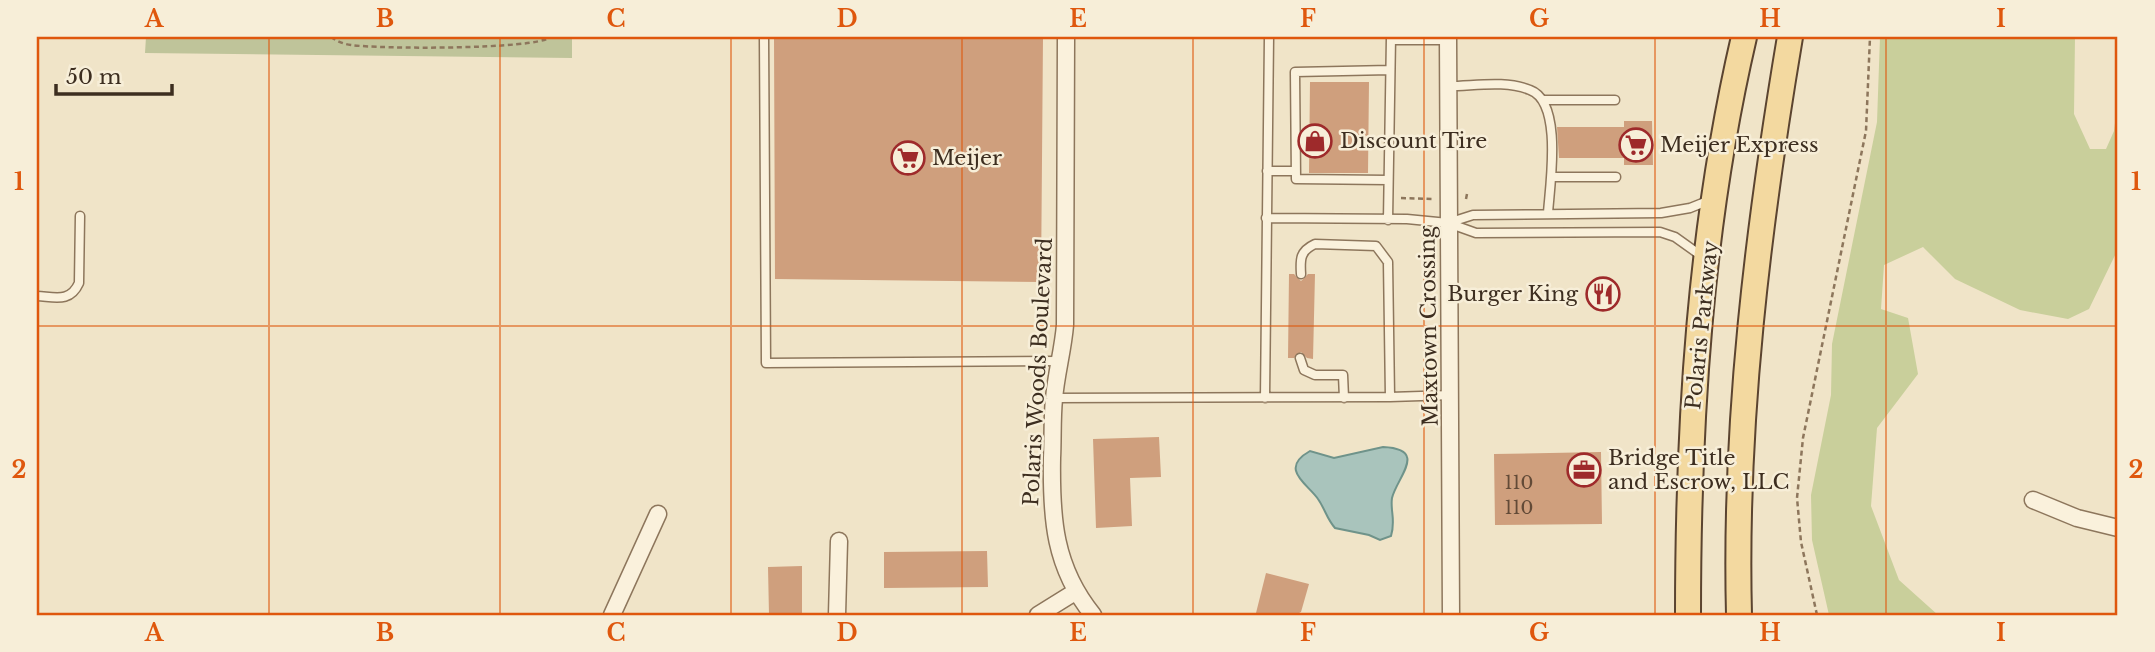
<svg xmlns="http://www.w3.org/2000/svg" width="2155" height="652" viewBox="0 0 2155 652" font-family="'Libre Baskerville',serif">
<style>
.green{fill:#c9cf9b}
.cemetery{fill:#bfc49a}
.water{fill:#a9c4bc;stroke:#6f938a;stroke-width:2}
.building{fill:#cf9f7d}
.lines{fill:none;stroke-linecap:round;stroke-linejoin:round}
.service-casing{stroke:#8d765c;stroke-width:11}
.minor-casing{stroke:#8d765c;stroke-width:19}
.primary-casing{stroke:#5b4430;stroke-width:28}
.path{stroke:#8d765c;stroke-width:2.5;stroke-dasharray:5 3.5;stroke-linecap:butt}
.service{stroke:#faf1dc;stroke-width:8}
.minor{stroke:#faf1dc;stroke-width:16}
.primary{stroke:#f3d9a0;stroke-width:24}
.grid{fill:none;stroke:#df570d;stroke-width:2;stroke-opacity:0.55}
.labels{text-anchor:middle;stroke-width:5;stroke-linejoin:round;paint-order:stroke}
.number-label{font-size:18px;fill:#624a37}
.poi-label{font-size:21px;fill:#3d2e20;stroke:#f7eed8;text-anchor:start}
.street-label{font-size:21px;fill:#3d2e20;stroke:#f7eed8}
.neatline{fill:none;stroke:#df570d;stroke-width:2.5}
.grid-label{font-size:23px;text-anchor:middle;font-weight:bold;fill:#df570d}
</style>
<rect width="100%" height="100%" fill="#f0e4c8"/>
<path class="green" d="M 1880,37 L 2075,37 L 2074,114 L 2090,149 L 2106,149 L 2114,131 L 2118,99 L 2118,249 L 2089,309 L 2068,319 L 2020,310 L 1955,279 L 1923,247 L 1884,265 L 1881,309 L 1908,318 L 1918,374 L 1877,428 L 1871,506 L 1899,580 L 1938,615 L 1829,615 L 1812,540 L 1811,495 L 1831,395 L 1832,344 L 1877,122 Z"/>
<path class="cemetery" d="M 146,37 L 572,37 L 572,58 L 145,53 Z"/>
<path class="water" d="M 1383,447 C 1429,449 1397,477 1392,498 C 1390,511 1396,520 1391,536 L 1380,540 L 1369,535 L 1335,528 C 1327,519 1325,509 1318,499 C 1308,484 1278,469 1310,451 L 1334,458 Z"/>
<path class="building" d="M 774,37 L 1043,37 L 1041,282 L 775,279 Z
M 1310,82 L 1369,82 L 1368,173 L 1309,173 Z
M 1624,121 L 1652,121 L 1653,165 L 1624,165 L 1624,158 L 1559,158 L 1557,127 L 1624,127 Z
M 1289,274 L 1294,274 L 1301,281 L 1308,274 L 1315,274 L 1313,359 L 1307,358 L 1301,352 L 1294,358 L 1288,358 Z
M 1159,437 L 1161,477 L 1130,478 L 1132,526 L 1096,528 L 1093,439 Z
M 1601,452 L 1602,524 L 1495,525 L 1494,454 Z
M 987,551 L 988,587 L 884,588 L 884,552 Z
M 802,566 L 802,615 L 769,615 L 768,567 Z
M 1266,573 L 1309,584 L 1301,612 L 1295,615 L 1256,613 Z"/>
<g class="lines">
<defs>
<path id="service" d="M 764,37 L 766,363 L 1059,361
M 1391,40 L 1447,40
M 1449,86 C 1474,86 1506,80 1530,90 C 1563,102 1550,184 1548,213
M 1545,100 L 1615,100
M 1267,171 L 1294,171
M 1551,177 L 1616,177
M 1388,180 L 1296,179 L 1295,72 L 1390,70
M 1266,218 L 1407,219 L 1448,223
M 1388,220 L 1391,37
M 1703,257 L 1675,237 L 1660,232 L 1476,233 L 1448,223 L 1473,215 L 1661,213 L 1690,208 L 1710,200
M 1301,274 C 1300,259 1300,251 1315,244 L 1376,246 L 1388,262 L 1390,397 L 1452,395
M 37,296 C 55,297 70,303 79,283 L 80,216
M 1300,358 L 1304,370 L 1315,375 L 1343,375 L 1344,398
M 1054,398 L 1390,397
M 1265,398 L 1269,37"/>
<path id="minor" d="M 1066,37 L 1065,325 C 1063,350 1056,374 1054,399 C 1052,418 1053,439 1052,458 C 1051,518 1054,567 1093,615
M 1448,37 L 1451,615
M 2033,500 L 2077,518 L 2118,528
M 612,615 L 658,514
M 837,615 L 839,541
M 1038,615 L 1075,592"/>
<path id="primary" d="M 1688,615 C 1688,422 1700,226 1744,37
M 1739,615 C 1734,422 1758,227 1790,37"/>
</defs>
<use href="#service" class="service-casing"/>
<use href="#minor" class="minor-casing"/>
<use href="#primary" class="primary-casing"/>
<path class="path" d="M 331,37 C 337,41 343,44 351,45 C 378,49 534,50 551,37
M 1401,198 L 1435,199
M 1466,199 L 1467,194
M 1817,615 L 1801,542 L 1797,498 L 1803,438 L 1866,131 L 1870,37"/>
<use href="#service" class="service"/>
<use href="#minor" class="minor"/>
<use href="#primary" class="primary"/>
</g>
<path class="grid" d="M 269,37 L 269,615M 500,37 L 500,615M 731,37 L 731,615M 962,37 L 962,615M 1193,37 L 1193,615M 1424,37 L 1424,615M 1655,37 L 1655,615M 1886,37 L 1886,615M 37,326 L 2118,326"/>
<defs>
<symbol id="shop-ring" viewBox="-11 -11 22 22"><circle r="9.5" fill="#f7eed8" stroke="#9e2a2b" stroke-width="1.5"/><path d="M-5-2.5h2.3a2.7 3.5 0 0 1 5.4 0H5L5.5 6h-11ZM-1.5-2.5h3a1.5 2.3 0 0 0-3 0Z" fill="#9e2a2b"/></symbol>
<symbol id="supermarket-ring" viewBox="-11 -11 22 22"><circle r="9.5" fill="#f7eed8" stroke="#9e2a2b" stroke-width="1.5"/><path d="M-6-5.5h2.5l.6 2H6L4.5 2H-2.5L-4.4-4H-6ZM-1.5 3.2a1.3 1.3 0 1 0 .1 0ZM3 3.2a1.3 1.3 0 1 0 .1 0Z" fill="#9e2a2b"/></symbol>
<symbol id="restaurant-ring" viewBox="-11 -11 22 22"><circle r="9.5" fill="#f7eed8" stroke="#9e2a2b" stroke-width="1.5"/><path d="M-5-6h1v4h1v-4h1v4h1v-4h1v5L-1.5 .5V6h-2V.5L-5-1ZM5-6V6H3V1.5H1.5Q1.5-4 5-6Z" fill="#9e2a2b"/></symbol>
<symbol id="office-ring" viewBox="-11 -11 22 22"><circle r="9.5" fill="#f7eed8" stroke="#9e2a2b" stroke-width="1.5"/><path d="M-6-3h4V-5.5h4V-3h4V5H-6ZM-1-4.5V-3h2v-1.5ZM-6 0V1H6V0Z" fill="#9e2a2b"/></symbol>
</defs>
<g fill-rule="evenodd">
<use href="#shop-ring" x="1296" y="122" width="38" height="38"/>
<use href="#supermarket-ring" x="1617" y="126" width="38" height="38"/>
<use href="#supermarket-ring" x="889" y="139" width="38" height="38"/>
<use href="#restaurant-ring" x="1584" y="275" width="38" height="38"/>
<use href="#office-ring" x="1565" y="451" width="38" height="38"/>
</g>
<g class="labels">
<g class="number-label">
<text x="1519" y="489">110</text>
<text x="1519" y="514">110</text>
</g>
<g class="poi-label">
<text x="1340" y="148">Discount Tire</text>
<text x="1660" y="152">Meijer Express</text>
<text x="932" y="165">Meijer</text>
<text x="1578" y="301" text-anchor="end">Burger King</text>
<text x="1608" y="465">Bridge Title<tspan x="1608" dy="24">and Escrow, LLC</tspan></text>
</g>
<g class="street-label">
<text transform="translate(1702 325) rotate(-84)" y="7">Polaris Parkway</text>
<text transform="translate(1429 326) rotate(-91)" y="7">Maxtown Crossing</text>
<text transform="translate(1038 372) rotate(-87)" y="7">Polaris Woods Boulevard</text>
</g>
</g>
<rect width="2155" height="652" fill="none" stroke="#f7eed8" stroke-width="77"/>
<path d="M56 84v10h116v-10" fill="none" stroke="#3d2e20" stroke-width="3.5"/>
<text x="66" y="84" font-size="21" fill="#3d2e20" stroke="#f7eed8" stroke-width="5" paint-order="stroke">50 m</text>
<rect x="38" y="38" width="2078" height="576" class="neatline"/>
<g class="grid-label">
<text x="154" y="27">A</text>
<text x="385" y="27">B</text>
<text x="616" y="27">C</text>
<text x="847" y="27">D</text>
<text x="1078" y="27">E</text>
<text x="1308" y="27">F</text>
<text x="1539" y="27">G</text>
<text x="1770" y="27">H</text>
<text x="2001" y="27">I</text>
<text x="19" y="190">1</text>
<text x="2136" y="190">1</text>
<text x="19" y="478">2</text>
<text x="2136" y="478">2</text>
<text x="154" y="641">A</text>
<text x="385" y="641">B</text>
<text x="616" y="641">C</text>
<text x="847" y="641">D</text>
<text x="1078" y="641">E</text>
<text x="1308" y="641">F</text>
<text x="1539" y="641">G</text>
<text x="1770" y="641">H</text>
<text x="2001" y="641">I</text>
</g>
</svg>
